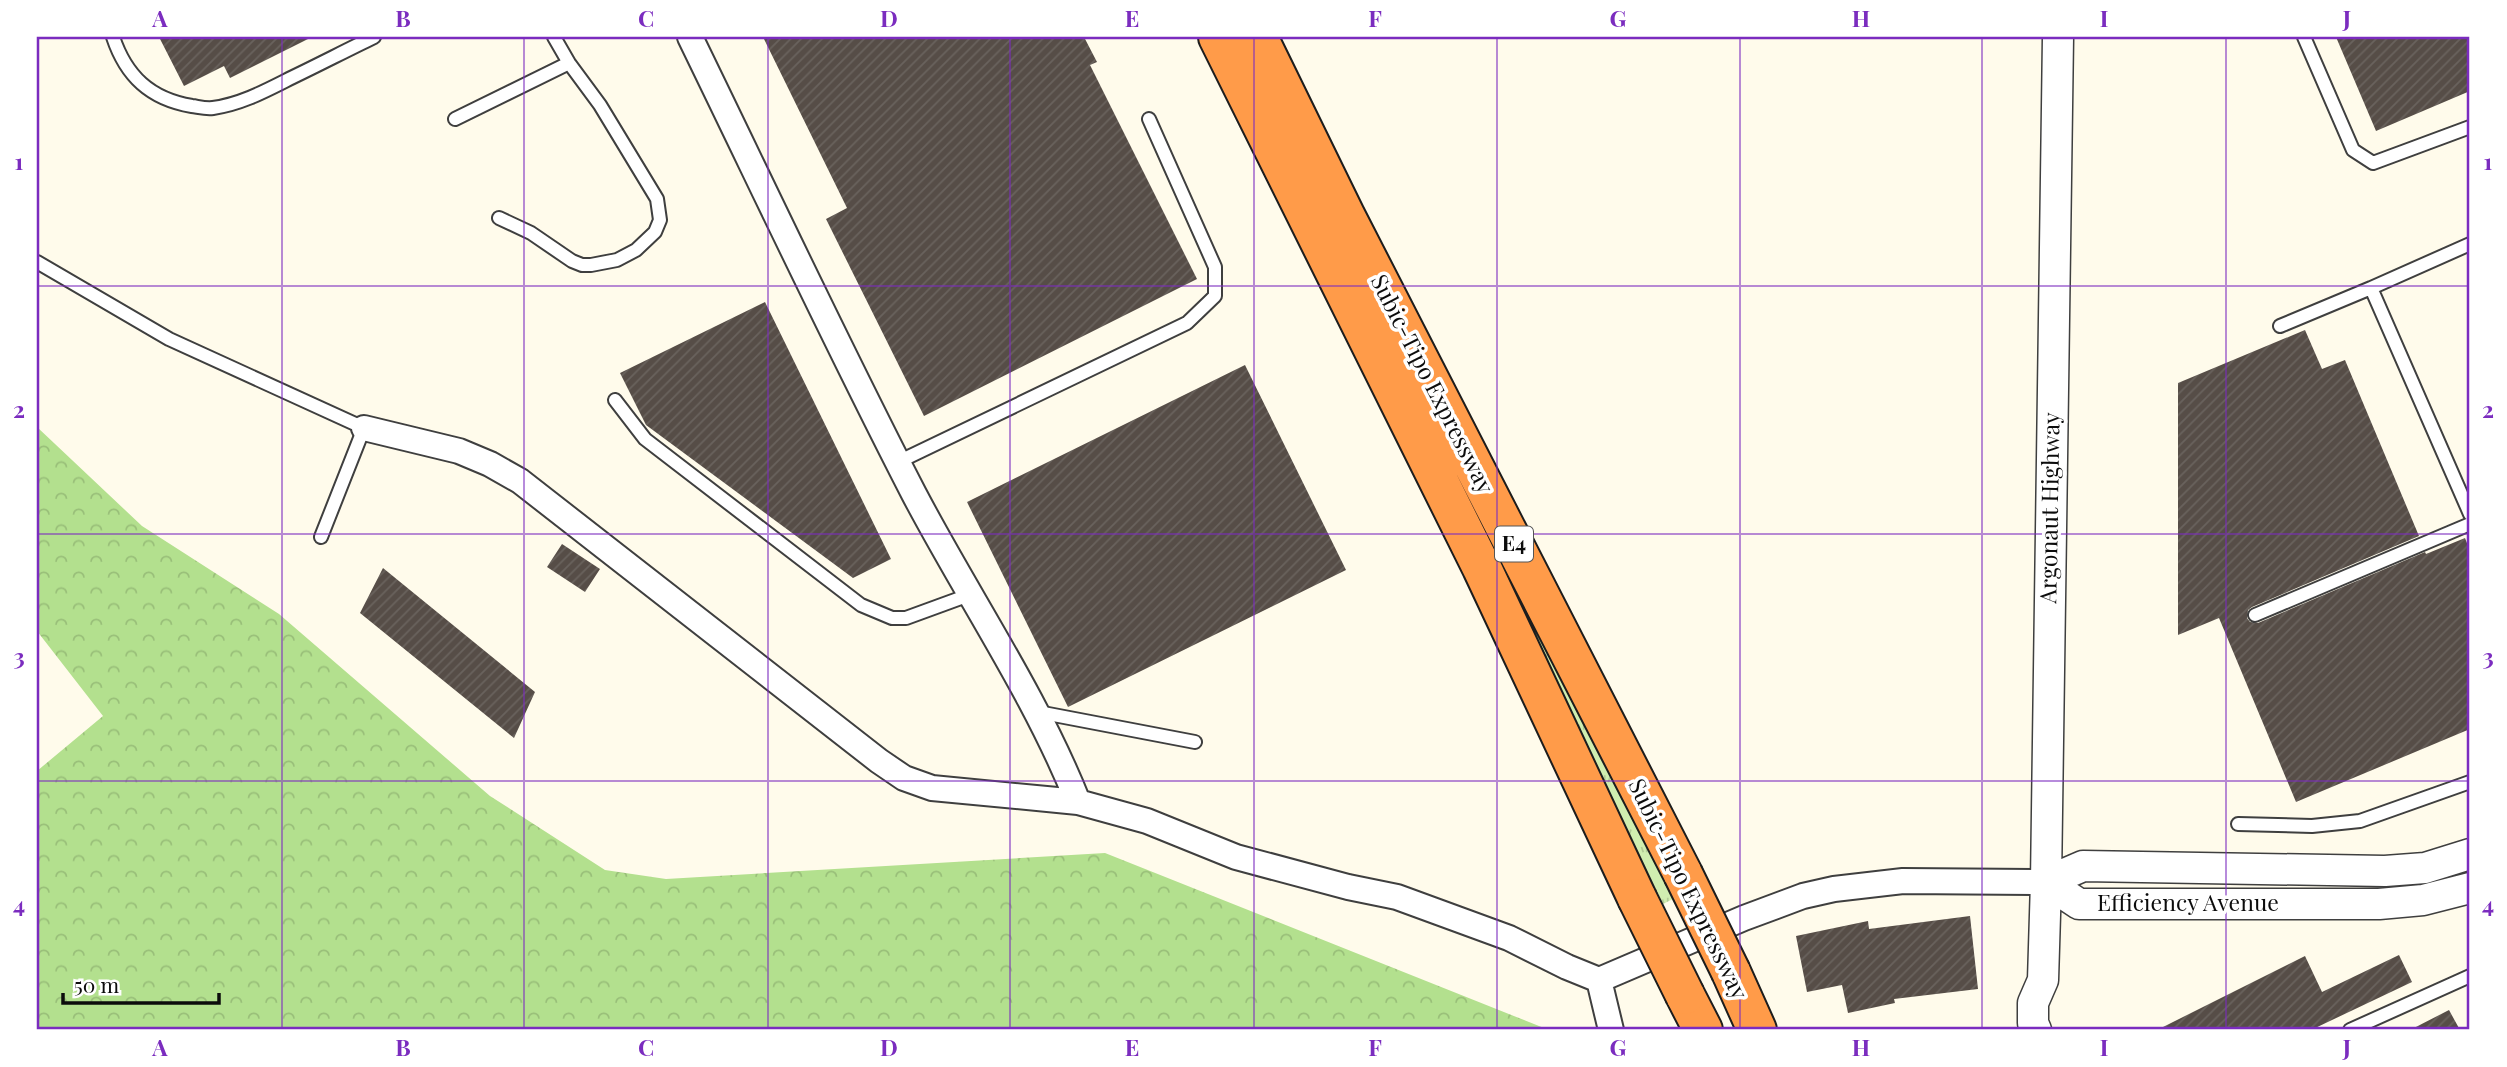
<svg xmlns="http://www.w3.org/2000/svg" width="2507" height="1067" viewBox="0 0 2507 1067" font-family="'Playfair Display',serif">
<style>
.grass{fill:url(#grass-tufts)}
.forest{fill:url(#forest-crowns)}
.building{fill:url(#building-hatch)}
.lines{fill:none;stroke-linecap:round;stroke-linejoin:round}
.service-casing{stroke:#3f3f3f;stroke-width:16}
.minor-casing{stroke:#3f3f3f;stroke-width:28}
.tertiary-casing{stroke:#3f3f3f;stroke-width:33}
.motorway-casing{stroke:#1d1d1d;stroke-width:42}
.service{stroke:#fff;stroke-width:12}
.minor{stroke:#fff;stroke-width:24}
.tertiary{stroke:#fff;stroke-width:30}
.motorway{stroke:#ff9b49;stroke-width:38}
.motorway-bridge-casing{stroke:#1d1d1d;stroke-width:42;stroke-linecap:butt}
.motorway-bridge{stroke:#ff9b49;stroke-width:38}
.grid{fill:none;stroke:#7b2cbf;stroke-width:2;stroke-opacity:0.55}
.labels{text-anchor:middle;stroke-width:7;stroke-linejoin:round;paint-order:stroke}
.shield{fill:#fff;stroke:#555;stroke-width:2}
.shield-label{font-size:21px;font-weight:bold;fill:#0c0c0c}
.street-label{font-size:23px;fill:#0c0c0c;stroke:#fff}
.neatline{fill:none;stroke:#7b2cbf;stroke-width:2.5}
.grid-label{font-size:23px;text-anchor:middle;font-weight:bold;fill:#7b2cbf}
</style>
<defs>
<pattern id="grass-tufts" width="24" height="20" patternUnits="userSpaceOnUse" patternTransform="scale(1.75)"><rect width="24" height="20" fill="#d0eeb0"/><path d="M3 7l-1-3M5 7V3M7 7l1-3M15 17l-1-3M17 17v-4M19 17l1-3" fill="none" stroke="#b1cb96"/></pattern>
<pattern id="forest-crowns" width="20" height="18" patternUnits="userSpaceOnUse" patternTransform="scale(1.75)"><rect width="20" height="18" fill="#b3e08e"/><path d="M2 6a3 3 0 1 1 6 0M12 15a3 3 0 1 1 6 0" fill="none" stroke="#99bf79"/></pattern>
<pattern id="building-hatch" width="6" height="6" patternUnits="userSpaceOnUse" patternTransform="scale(1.75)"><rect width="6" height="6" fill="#564d47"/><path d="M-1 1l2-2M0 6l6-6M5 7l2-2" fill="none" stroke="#69625d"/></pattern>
</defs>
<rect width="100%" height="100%" fill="#fffbeb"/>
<path class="grass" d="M 1247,37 L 1677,897 L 1663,904 L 1493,560 Z"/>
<path class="forest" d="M 37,427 L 142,526 L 279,614 L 490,796 L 605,870 L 666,879 L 1105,853 L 1549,1030 L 37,1030 L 37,771 L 103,716 L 37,631 Z"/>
<path class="building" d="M 159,37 L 312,37 L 230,78 L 224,66 L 184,86 Z
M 763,37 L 1084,37 L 1097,62 L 1090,65 L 1197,279 L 924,416 L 826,219 L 847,208 Z
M 2336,37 L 2470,37 L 2470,91 L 2376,131 Z
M 765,302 L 891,559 L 853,578 L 646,425 L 620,373 Z
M 2305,330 L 2322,369 L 2345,360 L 2419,536 L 2252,607 L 2248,610 L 2247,618 L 2250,622 L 2258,623 L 2425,552 L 2426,554 L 2465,538 L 2470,551 L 2470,729 L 2296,802 L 2219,618 L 2178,635 L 2178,383 Z
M 1245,365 L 1346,570 L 1068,707 L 967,502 Z
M 562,544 L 600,569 L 585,592 L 547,567 Z
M 383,568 L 535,692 L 514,738 L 360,613 Z
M 1970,916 L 1978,989 L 1894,999 L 1895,1003 L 1848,1013 L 1842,985 L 1807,992 L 1796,936 L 1868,921 L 1869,929 Z
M 2399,955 L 2412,982 L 2311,1030 L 2157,1030 L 2305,956 L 2322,992 Z
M 2449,1010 L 2460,1030 L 2410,1030 Z"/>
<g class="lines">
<defs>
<path id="service" d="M 113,37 C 126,76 150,99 192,106 C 199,107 206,109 213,108 C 242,104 267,90 293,77 C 320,64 347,50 374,37
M 2304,37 L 2353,150 L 2373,163 L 2470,127
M 455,119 L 569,63
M 499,218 L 531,233 L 572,261 L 582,265 L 591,265 L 617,260 L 636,250 L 655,232 L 660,220 L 657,199 L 600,105 L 569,63 L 554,37
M 2470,244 L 2371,288 L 2470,514
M 37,262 L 169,339 L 364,428 L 321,537
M 2280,326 L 2371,288
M 615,400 L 645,439 L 861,605 L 892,618 L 906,618 L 969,595
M 898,462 L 1187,323 L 1215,296 L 1215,267 L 1149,119
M 2255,615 L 2470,524
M 1038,712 L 1195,742
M 2238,824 L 2312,826 L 2360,821 L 2470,782
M 2350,1030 L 2470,976"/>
<path id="minor" d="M 690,37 C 764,189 836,343 914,494 C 968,597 1035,694 1078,802
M 364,428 L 459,451 L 490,464 L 520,481 L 879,761 L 904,778 L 932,788 L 1078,802 L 1147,821 L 1236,857 L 1348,887 L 1397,897 L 1509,938 L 1567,967 L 1599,980 L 1744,918 L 1803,896 L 1834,889 L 1903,881 L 2046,882
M 1599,980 L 1611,1030"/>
<path id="tertiary" d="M 2046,882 L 2079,904 L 2379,904 L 2423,900 L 2470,888
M 2046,882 L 2083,866 L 2385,871 L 2425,868 L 2470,854
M 2036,1030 L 2033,1023 L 2033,1003 L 2043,980 L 2046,882 L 2058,37"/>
<path id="motorway" d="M 1218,37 L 1482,568 L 1637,898
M 1258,37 L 1345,215 L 1683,874
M 1731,972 L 1757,1030
M 1685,995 L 1703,1030"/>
</defs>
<use href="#service" class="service-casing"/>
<use href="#minor" class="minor-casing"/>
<use href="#tertiary" class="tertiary-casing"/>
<use href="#motorway" class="motorway-casing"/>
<use href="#service" class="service"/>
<use href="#minor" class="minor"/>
<use href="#tertiary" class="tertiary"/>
<use href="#motorway" class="motorway"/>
<defs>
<path id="motorway-bridge" d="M 1683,874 L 1731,972
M 1637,898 L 1685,995"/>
</defs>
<use href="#motorway-bridge" class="motorway-bridge-casing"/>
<use href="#motorway-bridge" class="motorway-bridge"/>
</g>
<path class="grid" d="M 282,37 L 282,1030M 524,37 L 524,1030M 768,37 L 768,1030M 1010,37 L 1010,1030M 1254,37 L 1254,1030M 1497,37 L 1497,1030M 1740,37 L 1740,1030M 1982,37 L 1982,1030M 2226,37 L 2226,1030M 37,286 L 2470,286M 37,534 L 2470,534M 37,781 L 2470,781"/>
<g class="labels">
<rect class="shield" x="1495" y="526.5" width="38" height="35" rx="5"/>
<g class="shield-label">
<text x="1514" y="551">E4</text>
</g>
<g class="street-label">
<text transform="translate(1432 384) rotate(63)" y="8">Subic-Tipo Expressway</text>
<text transform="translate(2050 508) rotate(-89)" y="8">Argonaut Highway</text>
<text transform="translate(1688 889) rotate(64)" y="8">Subic-Tipo Expressway</text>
<text x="2188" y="911">Efficiency Avenue</text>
</g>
</g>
<rect width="2507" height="1067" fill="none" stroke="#ffffff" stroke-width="77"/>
<path d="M63 993v10h156v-10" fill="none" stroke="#0c0c0c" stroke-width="3.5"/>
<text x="74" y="993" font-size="21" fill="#0c0c0c" stroke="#ffffff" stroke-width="5" paint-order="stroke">50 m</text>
<rect x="38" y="38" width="2430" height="990" class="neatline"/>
<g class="grid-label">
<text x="160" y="27">A</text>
<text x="403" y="27">B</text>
<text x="646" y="27">C</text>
<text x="889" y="27">D</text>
<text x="1132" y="27">E</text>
<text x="1375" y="27">F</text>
<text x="1618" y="27">G</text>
<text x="1861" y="27">H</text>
<text x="2104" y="27">I</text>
<text x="2347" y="27">J</text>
<text x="19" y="170">1</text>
<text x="2488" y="170">1</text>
<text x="19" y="418">2</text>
<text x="2488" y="418">2</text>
<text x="19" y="665">3</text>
<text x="2488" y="665">3</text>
<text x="19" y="913">4</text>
<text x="2488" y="913">4</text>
<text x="160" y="1056">A</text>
<text x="403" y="1056">B</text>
<text x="646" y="1056">C</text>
<text x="889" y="1056">D</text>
<text x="1132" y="1056">E</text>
<text x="1375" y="1056">F</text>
<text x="1618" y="1056">G</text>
<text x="1861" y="1056">H</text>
<text x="2104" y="1056">I</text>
<text x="2347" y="1056">J</text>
</g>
</svg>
